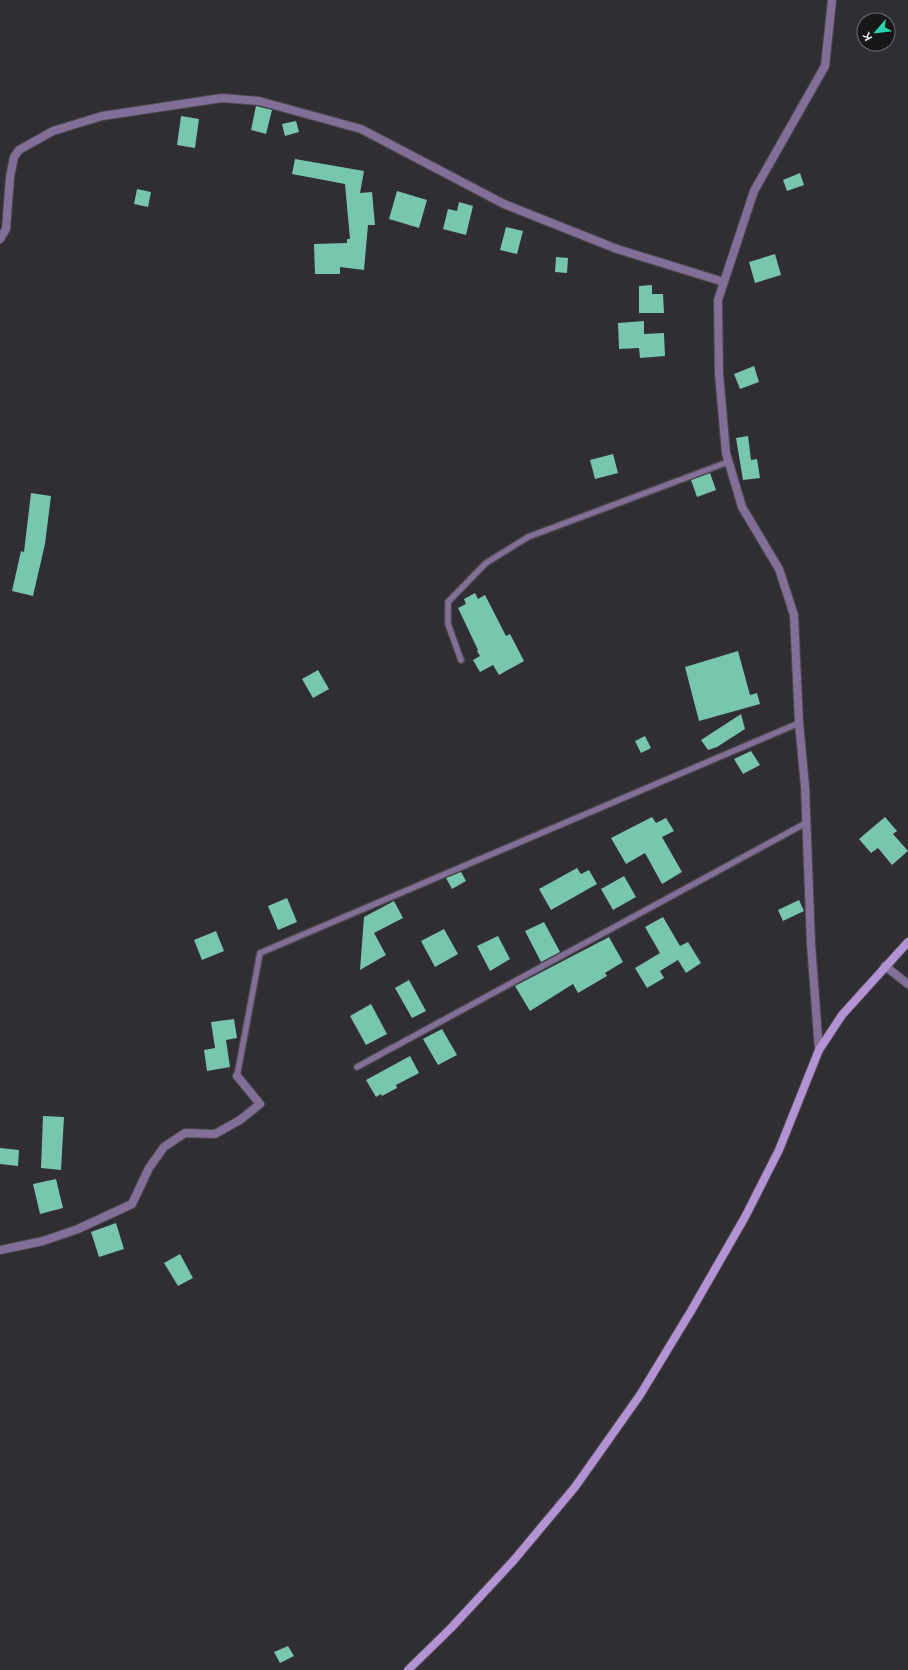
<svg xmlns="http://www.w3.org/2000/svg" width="908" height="1670" viewBox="0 0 908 1670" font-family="Helvetica,sans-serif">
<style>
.building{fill:#78c6ae}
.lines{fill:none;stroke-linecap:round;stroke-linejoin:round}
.lane-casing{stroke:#4b484e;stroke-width:8}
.street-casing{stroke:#4b484e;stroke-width:10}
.secondary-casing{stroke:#4b484e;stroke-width:10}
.lane{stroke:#826f98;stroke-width:5.5}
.street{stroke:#826f98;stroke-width:8}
.secondary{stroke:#b293d4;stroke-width:8}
</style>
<rect width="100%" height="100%" fill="#302d33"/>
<path class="building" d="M 256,106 L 272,110 L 266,134 L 251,130 Z
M 181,116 L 199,119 L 195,148 L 177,145 Z
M 296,121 L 299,132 L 285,136 L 282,124 Z
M 295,159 L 364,171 L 360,193 L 372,192 L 375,225 L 368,225 L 364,270 L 340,267 L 340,274 L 315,274 L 314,244 L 347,243 L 347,239 L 350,239 L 345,184 L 292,174 Z
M 800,173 L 804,185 L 787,191 L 783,180 Z
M 137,189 L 151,192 L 148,207 L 134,204 Z
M 397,191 L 427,200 L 419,228 L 389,219 Z
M 459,202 L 473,206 L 466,235 L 443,229 L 448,209 L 457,211 Z
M 506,227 L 523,231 L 517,254 L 500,250 Z
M 775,254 L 781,275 L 755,283 L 749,262 Z
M 556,257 L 568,258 L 567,273 L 555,272 Z
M 652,285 L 652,294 L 663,294 L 664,313 L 639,313 L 639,286 Z
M 644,321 L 644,334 L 664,333 L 665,356 L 640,358 L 639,348 L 619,349 L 618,323 Z
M 754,366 L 759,382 L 740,389 L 734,374 Z
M 748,436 L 751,460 L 757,459 L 760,478 L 743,480 L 736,438 Z
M 613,454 L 618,473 L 595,479 L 590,460 Z
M 710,473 L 716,490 L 697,497 L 691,480 Z
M 31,493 L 51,496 L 45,544 L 33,596 L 12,591 L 21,551 L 24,552 Z
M 475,593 L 478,599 L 485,595 L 506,636 L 510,634 L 524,661 L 499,675 L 493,665 L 480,672 L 473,660 L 480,656 L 477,651 L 478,650 L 458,608 L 466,604 L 464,599 Z
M 738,651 L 750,695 L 757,693 L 760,704 L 699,721 L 685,667 Z
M 318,670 L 329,689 L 313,698 L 302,679 Z
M 741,714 L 745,729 L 717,747 L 708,750 L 701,740 Z
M 645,736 L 651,748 L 641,753 L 635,741 Z
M 751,751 L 760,765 L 743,774 L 734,759 Z
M 652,817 L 656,823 L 666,818 L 674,831 L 662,837 L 682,872 L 662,884 L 645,853 L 626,864 L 611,838 Z
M 885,817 L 897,831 L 893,834 L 908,851 L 892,865 L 878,848 L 871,853 L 859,839 Z
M 577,868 L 581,874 L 589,870 L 597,884 L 551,910 L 539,889 Z
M 461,872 L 466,881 L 452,889 L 446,878 Z
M 624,876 L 636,897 L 613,910 L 601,889 Z
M 287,898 L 297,922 L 278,930 L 268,906 Z
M 799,900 L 804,911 L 783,921 L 778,910 Z
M 394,901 L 403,918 L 374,933 L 386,955 L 360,970 L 364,917 Z
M 663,917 L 680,946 L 688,942 L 701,963 L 686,973 L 678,960 L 660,971 L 664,978 L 647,988 L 635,968 L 660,953 L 645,927 Z
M 544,922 L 560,952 L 541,962 L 525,931 Z
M 444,929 L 458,954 L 435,967 L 421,941 Z
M 216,931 L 224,951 L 202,960 L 194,940 Z
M 498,936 L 510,959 L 490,971 L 477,946 Z
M 609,937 L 623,962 L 605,973 L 607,976 L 578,993 L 573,984 L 530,1011 L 515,986 Z
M 409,980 L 426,1011 L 412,1018 L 395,988 Z
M 371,1004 L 387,1034 L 366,1045 L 350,1016 Z
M 234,1019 L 237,1038 L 226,1040 L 230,1067 L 207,1071 L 204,1050 L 215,1048 L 211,1022 Z
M 442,1029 L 457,1055 L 438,1065 L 423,1039 Z
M 410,1056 L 419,1073 L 396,1085 L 397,1088 L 382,1096 L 381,1094 L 376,1097 L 366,1080 Z
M 43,1116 L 64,1117 L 61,1170 L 41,1168 Z
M 0,1148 L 19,1150 L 18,1166 L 0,1164 Z
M 56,1179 L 63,1208 L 40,1214 L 33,1184 Z
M 116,1223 L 124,1249 L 99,1257 L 91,1232 Z
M 180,1254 L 193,1278 L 178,1286 L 164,1263 Z
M 288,1646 L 294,1656 L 280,1663 L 274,1652 Z"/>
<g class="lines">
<defs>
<path id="lane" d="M 461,660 L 448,624 L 448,602 L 486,563 L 528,537 L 728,462
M 357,1067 L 806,823
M 237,1076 L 260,953 L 799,723"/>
<path id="street" d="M 0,239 L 6,229 L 10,177 L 14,157 L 19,150 L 53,131 L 102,116 L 222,98 L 259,101 L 361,129 L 504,204 L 617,249 L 724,282
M 885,966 L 908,984
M 819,1050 L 811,944 L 805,786 L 799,723 L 794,615 L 779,569 L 742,507 L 726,453 L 719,374 L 718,300 L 754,191 L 825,66 L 832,0
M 0,1250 L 43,1241 L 78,1229 L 132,1204 L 149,1168 L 164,1147 L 185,1133 L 215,1134 L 240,1120 L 260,1104 L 237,1076"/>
<path id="secondary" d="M 408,1670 L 451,1628 L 514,1560 L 575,1487 L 640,1395 L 691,1311 L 745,1217 L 779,1150 L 819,1050 L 842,1015 L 908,942"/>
</defs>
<use href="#lane" class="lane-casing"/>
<use href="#street" class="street-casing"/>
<use href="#secondary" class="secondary-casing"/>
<use href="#lane" class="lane"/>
<use href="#street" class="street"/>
<use href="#secondary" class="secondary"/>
</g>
<g transform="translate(876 32) rotate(242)"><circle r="19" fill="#171619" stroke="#6d6c6f"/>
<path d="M0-3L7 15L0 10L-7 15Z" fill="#28d5ad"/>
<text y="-6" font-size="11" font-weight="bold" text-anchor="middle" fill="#eeecf1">K</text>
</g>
</svg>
